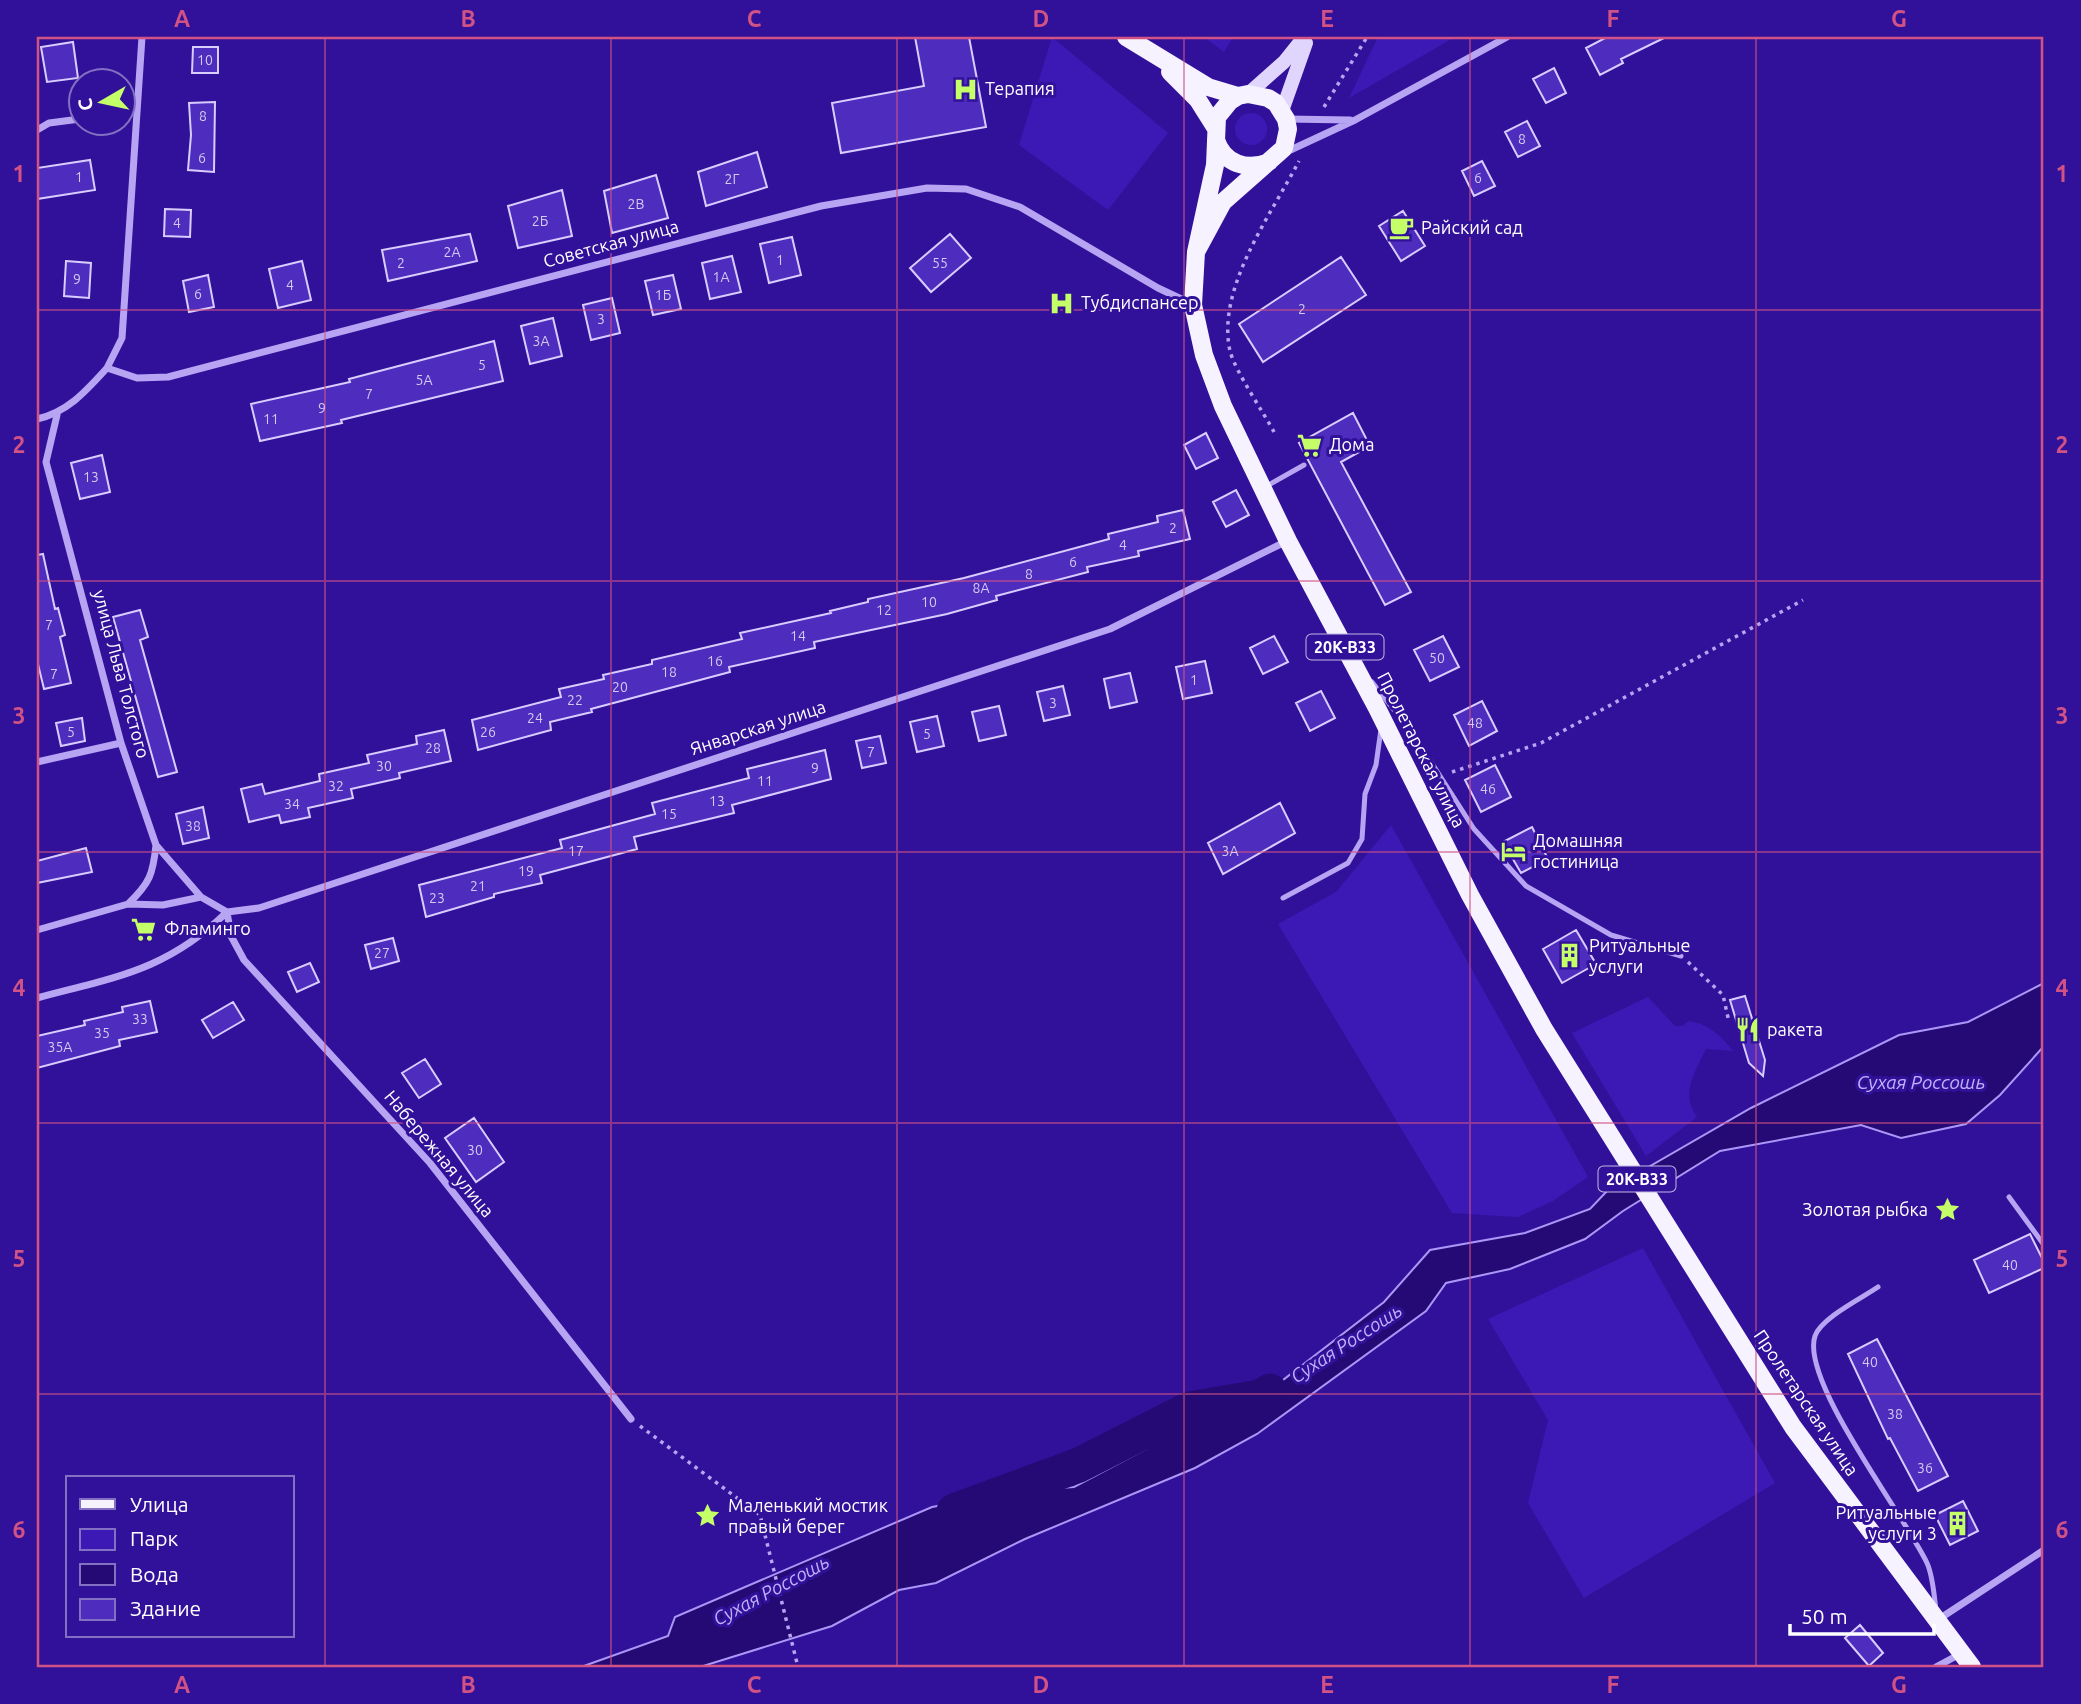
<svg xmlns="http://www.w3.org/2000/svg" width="2081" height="1704" viewBox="0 0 2081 1704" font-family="Ubuntu,sans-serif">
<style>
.green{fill:#3c19b5}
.water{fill:#250a76;stroke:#ab97f7;stroke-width:2}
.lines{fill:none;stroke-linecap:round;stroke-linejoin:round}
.river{stroke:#250a76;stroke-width:35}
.building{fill:#4e2cbe;stroke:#d8cdfe;stroke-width:2}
.path{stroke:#b7a5f4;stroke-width:3.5;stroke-dasharray:3.5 5;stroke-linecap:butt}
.service{stroke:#b7a5f4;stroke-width:5}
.minor{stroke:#b7a5f4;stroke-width:7}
.secondary{stroke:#dfd5fd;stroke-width:14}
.primary{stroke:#f6f2ff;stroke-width:18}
.grid{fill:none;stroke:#d15284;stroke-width:2;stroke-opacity:0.55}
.labels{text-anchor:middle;stroke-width:6;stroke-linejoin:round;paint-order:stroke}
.number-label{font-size:14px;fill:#d3caef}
.shield{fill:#32119a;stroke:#c2b8e1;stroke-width:2}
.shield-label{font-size:16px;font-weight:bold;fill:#fff}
.poi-label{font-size:18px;fill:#fff;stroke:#32119a;text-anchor:start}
.street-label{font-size:18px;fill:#fff;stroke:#32119a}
.water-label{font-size:19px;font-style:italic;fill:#c1b1fa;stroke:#32119a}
.neatline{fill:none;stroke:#d15284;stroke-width:2.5}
.grid-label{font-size:23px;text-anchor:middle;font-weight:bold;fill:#d15284}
</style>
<rect width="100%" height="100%" fill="#32119a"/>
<path class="green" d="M 1052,37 L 1168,133 L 1108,210 L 1019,145 Z
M 1204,37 L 1233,37 L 1224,52 Z
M 1378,37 L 1455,37 L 1349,98 Z
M1235 129a16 16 0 1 1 32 0a16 16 0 1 1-32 0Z
M 1391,825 L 1588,1177 L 1553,1201 L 1518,1217 L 1452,1213 L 1278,924 L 1336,892 Z
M 1648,997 L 1675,1026 L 1682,1026 L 1689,1021 C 1709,1024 1721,1036 1733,1051 L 1706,1049 C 1695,1072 1680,1094 1697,1117 L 1646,1156 L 1572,1033 Z
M 1643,1248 L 1775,1483 L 1584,1598 L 1528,1503 L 1548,1420 L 1488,1319 Z"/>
<path class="water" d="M 2044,983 L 2044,1046 L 2000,1095 L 1966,1124 L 1901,1138 L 1861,1125 L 1720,1151 L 1623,1211 L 1585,1239 L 1510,1269 L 1446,1283 L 1426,1311 L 1257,1434 L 1195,1468 L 1025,1539 L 936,1583 L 899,1590 L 832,1626 L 700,1667 L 581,1667 L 668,1636 L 675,1617 L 932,1507 L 1019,1491 L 1074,1487 L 1148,1448 L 1170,1419 L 1189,1409 L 1228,1403 L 1279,1383 L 1384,1302 L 1430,1250 L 1525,1233 L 1590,1209 L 1607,1191 L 1751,1108 L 1899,1035 L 1968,1022 Z"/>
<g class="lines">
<path class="river" d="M 954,1511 L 1079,1465 L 1189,1409 L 1260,1397 L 1270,1391"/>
</g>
<path class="building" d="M 915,37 L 969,37 L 986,127 L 841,153 L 832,103 L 924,86 Z
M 1607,37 L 1666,37 L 1621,59 L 1623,63 L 1600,75 L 1586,48 Z
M 73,42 L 78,78 L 47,82 L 41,47 Z
M 193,47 L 218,47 L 218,73 L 192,73 Z
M 1554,68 L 1566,93 L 1546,103 L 1533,79 Z
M 215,102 L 214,172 L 188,170 L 191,135 L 189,103 Z
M 1527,121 L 1540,146 L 1518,157 L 1505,132 Z
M 757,152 L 767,187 L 706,206 L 698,172 Z
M 90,160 L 95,190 L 37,199 L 37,168 Z
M 1482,161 L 1495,186 L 1474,196 L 1462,171 Z
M 656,175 L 668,218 L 612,233 L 604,191 Z
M 562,190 L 572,236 L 518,248 L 508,206 Z
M 165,209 L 191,210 L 190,237 L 164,236 Z
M 1403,211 L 1425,246 L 1401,261 L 1379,226 Z
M 470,234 L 477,261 L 388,281 L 382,250 Z
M 950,234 L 971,258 L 931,292 L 910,268 Z
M 792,237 L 801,275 L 769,283 L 760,244 Z
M 732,256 L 741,292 L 710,299 L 702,263 Z
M 1341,257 L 1366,295 L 1263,362 L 1239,324 Z
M 66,261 L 91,263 L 89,298 L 64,296 Z
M 302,261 L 311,300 L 278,308 L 269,269 Z
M 208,275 L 214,307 L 189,312 L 183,281 Z
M 673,275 L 681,309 L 653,315 L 645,281 Z
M 612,298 L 620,333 L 591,340 L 583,305 Z
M 553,318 L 562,356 L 530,364 L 521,326 Z
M 494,341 L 503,381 L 341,420 L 342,423 L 260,441 L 251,404 L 350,382 L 349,379 Z
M 1353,413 L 1370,446 L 1341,462 L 1411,592 L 1385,605 L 1299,443 Z
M 1206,433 L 1218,458 L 1196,469 L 1184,445 Z
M 102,455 L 110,492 L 80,499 L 71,463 Z
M 1236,490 L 1249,515 L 1226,527 L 1213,502 Z
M 1183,510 L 1190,539 L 1138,551 L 1139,556 L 1087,567 L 1088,572 L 996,596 L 997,600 L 947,614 L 814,642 L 815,648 L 729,667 L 730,672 L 591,709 L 592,712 L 550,722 L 551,730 L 478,750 L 472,720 L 561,697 L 559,689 L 604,679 L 603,675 L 652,664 L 652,660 L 742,639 L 740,633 L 831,613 L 830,611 L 868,602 L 868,599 L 964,578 L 1109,539 L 1108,534 L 1158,522 L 1157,516 Z
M 43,554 L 55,609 L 58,608 L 65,635 L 60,637 L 71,683 L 44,689 L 37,660 L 37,555 Z
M 140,610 L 148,637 L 140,640 L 177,772 L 158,777 L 113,617 Z
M 1274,636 L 1288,662 L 1263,674 L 1250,648 Z
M 1443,636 L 1459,667 L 1430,681 L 1414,650 Z
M 1205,661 L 1212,693 L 1183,699 L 1176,667 Z
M 1130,673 L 1137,702 L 1110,708 L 1104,679 Z
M 1063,686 L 1070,715 L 1044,721 L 1037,692 Z
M 1321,691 L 1335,718 L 1310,731 L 1296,703 Z
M 1482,701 L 1497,731 L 1469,746 L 1454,715 Z
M 999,706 L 1006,735 L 979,741 L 972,712 Z
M 937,716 L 944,746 L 917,752 L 910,722 Z
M 82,718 L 85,741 L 61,746 L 56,723 Z
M 444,730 L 451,761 L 399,773 L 400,778 L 351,789 L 353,798 L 308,808 L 310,817 L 281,823 L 279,815 L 249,822 L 241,789 L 262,784 L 265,794 L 320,781 L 319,774 L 369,763 L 367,755 L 417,744 L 416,736 Z
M 880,736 L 886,763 L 862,768 L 856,741 Z
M 825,750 L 831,779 L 732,805 L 734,813 L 634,837 L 637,849 L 540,875 L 542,883 L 494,894 L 494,897 L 426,917 L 419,885 L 562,848 L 560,840 L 655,814 L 652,803 L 749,778 L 747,769 Z
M 1495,765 L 1511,797 L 1481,812 L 1465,780 Z
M 1280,803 L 1295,833 L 1223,874 L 1208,843 Z
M 203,807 L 209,838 L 183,844 L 176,814 Z
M 1532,827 L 1548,859 L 1521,873 L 1503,842 Z
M 86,848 L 92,872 L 37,883 L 37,861 Z
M 1576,930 L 1596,964 L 1562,983 L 1543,949 Z
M 393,938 L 399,961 L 371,969 L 365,945 Z
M 310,963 L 319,982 L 297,992 L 288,972 Z
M 1745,996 L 1765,1060 L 1763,1076 L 1749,1063 L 1730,1000 Z
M 150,1001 L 157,1032 L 119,1040 L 120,1046 L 37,1068 L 37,1036 L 85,1025 L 84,1021 L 123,1012 L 122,1007 Z
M 233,1002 L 244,1020 L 213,1038 L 202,1020 Z
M 425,1059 L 441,1084 L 419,1098 L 402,1073 Z
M 474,1118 L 504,1162 L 476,1182 L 445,1138 Z
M 2030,1234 L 2044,1262 L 2044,1268 L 1989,1293 L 1974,1260 Z
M 1877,1339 L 1948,1476 L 1918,1491 L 1890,1438 L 1888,1439 L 1848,1354 Z
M 1963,1501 L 1978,1531 L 1950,1545 L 1935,1515 Z
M 1860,1625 L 1883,1653 L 1869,1666 L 1845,1638 Z"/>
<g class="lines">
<path class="path" d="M 1324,107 L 1367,37
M 1274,432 C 1264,413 1235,371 1230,351 C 1216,288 1271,215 1299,161
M 1452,772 L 1541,743 L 1803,600
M 1688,962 L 1723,995 L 1729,1022
M 640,1426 L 760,1515 L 798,1667"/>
<path class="service" d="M 1265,487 L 1304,465
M 1372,682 L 1413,734 L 1474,829 L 1526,886 L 1611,935 L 1681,956
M 1283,898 L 1348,863 L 1362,839 L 1365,794 L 1376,765 L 1381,729
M 2009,1197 L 2044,1245
M 1878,1287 C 1862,1298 1821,1318 1815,1336 C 1800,1381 1905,1516 1927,1563 C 1933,1576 1934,1595 1936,1610"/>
<path class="minor" d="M 122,112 L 137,110
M 1286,119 L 1350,120
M 37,130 L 49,123 L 80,119
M 1284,153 L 1355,120 L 1507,37
M 107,368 L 122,338 L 142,37
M 57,415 L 46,462 L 121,743 L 156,845 L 201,897 L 227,912
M 37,419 C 68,412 86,391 107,368 L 137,378 L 168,377 L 821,206 L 927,188 L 966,189 L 1020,207 L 1158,288 L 1192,304
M 37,762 L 121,743
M 128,904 C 150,883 153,874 156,845
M 227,912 L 259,908 L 1110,629 L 1287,541
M 227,912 L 231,936 L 244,960 L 430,1163 L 631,1419
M 37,930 L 128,904 L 163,905 L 201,897
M 37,998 C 115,977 166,971 227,912
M 1939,1619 L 2044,1550
M 1936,1667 L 1960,1654"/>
<path class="secondary" d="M 1248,94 L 1284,62 L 1304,37
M 1282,111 L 1306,43"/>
<path class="primary" d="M 1126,37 L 1208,87 L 1238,96
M 1170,72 L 1198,100 L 1215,127
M 1216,140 C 1224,164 1247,171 1269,162
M 1196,252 L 1223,202 L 1284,148 L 1288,129 L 1286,119 L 1276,103 L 1268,98 L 1248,94 L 1238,96 L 1230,101 L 1217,117 L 1215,165 L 1196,252 L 1193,305 L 1204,355 L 1223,406 L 1288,541 L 1377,708 L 1470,895 L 1544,1029 L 1793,1427 L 1972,1667"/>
</g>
<path class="grid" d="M 325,37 L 325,1667M 611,37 L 611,1667M 897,37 L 897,1667M 1184,37 L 1184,1667M 1470,37 L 1470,1667M 1756,37 L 1756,1667M 37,310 L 2044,310M 37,581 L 2044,581M 37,852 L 2044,852M 37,1123 L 2044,1123M 37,1394 L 2044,1394"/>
<defs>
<symbol id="hospital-bare" viewBox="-9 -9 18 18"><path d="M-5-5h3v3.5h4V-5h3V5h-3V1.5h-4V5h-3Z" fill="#c4ff68" stroke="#32119a" stroke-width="2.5" paint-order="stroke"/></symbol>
<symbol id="cafe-bare" viewBox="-9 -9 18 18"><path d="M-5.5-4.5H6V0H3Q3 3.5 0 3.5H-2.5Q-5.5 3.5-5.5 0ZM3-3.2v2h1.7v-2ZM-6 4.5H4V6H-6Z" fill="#c4ff68" stroke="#32119a" stroke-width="2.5" paint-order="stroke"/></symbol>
<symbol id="supermarket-bare" viewBox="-9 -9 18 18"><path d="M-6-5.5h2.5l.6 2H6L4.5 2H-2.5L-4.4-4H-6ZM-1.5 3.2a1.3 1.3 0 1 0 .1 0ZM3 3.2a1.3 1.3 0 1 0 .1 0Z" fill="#c4ff68" stroke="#32119a" stroke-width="2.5" paint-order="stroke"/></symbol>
<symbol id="hotel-bare" viewBox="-9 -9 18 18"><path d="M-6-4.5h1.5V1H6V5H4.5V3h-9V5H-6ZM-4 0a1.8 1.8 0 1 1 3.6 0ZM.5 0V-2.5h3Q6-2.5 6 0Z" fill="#c4ff68" stroke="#32119a" stroke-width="2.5" paint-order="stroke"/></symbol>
<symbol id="building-bare" viewBox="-9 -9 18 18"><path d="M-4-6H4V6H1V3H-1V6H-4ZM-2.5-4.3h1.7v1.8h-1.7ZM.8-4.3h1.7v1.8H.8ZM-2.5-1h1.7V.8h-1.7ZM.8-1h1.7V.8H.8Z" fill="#c4ff68" stroke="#32119a" stroke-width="2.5" paint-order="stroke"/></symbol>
<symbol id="restaurant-bare" viewBox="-9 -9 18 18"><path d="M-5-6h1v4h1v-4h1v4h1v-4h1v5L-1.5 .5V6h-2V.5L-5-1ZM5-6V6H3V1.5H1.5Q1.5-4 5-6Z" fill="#c4ff68" stroke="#32119a" stroke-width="2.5" paint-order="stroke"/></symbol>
<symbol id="sight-bare" viewBox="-9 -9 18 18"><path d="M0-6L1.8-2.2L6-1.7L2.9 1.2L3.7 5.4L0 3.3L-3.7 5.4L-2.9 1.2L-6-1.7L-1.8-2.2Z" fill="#c4ff68" stroke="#32119a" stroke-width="2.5" paint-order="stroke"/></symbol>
</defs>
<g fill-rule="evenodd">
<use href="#hospital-bare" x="948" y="72" width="35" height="35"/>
<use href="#cafe-bare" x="1384" y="210" width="35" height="35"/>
<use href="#hospital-bare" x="1044" y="286" width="35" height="35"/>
<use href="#supermarket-bare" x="1292" y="428" width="35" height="35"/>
<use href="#hotel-bare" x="1496" y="834" width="35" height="35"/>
<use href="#supermarket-bare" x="126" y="912" width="35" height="35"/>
<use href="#building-bare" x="1552" y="938" width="35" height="35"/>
<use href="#restaurant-bare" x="1730" y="1012" width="35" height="35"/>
<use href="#sight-bare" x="1930" y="1192" width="35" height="35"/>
<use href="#sight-bare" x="690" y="1498" width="35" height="35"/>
<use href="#building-bare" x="1940" y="1506" width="35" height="35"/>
</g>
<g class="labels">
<g class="number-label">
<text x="205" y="65">10</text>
<text x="203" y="121">8</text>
<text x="1522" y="144">8</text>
<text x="202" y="163">6</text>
<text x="79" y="182">1</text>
<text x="1478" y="183">6</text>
<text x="732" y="184">2Г</text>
<text x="636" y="209">2В</text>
<text x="540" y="226">2Б</text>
<text x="177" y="228">4</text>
<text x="452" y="257">2А</text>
<text x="780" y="265">1</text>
<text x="401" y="268">2</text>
<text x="940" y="268">55</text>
<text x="721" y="282">1А</text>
<text x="77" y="284">9</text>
<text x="290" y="290">4</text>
<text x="198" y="299">6</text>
<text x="663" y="300">1Б</text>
<text x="1302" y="314">2</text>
<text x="601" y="324">3</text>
<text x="541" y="346">3А</text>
<text x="482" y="370">5</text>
<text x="424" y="385">5А</text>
<text x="369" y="399">7</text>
<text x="322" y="413">9</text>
<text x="271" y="424">11</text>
<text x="91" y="482">13</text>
<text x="1173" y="533">2</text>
<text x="1123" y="550">4</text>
<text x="1073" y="567">6</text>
<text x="1029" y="579">8</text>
<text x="981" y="593">8А</text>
<text x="929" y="607">10</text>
<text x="884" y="615">12</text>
<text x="49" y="630">7</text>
<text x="798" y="641">14</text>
<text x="1437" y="663">50</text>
<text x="715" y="666">16</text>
<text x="669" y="677">18</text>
<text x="54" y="679">7</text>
<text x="1194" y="685">1</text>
<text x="620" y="692">20</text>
<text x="575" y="705">22</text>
<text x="1053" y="708">3</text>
<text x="535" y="723">24</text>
<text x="1475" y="728">48</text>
<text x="71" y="737">5</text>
<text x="488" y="737">26</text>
<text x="927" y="739">5</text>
<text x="433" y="753">28</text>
<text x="871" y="757">7</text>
<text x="384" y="771">30</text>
<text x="815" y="773">9</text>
<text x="765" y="786">11</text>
<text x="336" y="791">32</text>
<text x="1488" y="794">46</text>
<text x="717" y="806">13</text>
<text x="292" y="809">34</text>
<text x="669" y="819">15</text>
<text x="193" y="831">38</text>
<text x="576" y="856">17</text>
<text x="1230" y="856">3А</text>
<text x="526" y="876">19</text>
<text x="478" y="891">21</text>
<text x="437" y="903">23</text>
<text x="382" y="958">27</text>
<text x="140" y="1024">33</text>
<text x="102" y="1038">35</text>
<text x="60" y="1052">35А</text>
<text x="475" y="1155">30</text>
<text x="2010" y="1270">40</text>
<text x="1870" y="1367">40</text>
<text x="1895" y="1419">38</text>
<text x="1925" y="1473">36</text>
</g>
<g class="shield">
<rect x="1306.5" y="634.5" width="77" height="25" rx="5"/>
<rect x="1598.5" y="1166.5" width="77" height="25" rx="5"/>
</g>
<g class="shield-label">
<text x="1345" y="653">20К-В33</text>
<text x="1637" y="1185">20К-В33</text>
</g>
<g class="poi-label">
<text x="985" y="95">Терапия</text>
<text x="1421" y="234">Райский сад</text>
<text x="1081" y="309">Тубдиспансер</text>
<text x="1329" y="451">Дома</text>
<text x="1533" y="847">Домашняя<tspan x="1533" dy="21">гостиница</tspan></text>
<text x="164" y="935">Фламинго</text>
<text x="1589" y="952">Ритуальные<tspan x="1589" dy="21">услуги</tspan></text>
<text x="1767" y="1036">ракета</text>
<text x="1928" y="1216" text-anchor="end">Золотая рыбка</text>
<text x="728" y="1512">Маленький мостик<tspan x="728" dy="21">правый берег</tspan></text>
<text x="1937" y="1519" text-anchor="end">Ритуальные<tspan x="1937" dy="21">услуги 3</tspan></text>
</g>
<g class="street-label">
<text transform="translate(611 244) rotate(-15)" y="6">Советская улица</text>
<text transform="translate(121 674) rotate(75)" y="6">улица Льва Толстого</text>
<text transform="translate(758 728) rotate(-18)" y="6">Январская улица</text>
<text transform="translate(1421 750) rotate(63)" y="6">Пролетарская улица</text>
<text transform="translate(439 1154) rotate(50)" y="6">Набережная улица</text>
<text transform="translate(1806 1403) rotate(56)" y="6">Пролетарская улица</text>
</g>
<g class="water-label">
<text x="1921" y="1089">Сухая Россошь</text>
<text transform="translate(1346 1343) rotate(-33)" y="7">Сухая Россошь</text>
<text transform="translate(771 1590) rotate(-28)" y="7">Сухая Россошь</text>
</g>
</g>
<rect width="2081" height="1704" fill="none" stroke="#32119a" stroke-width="77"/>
<rect x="66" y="1476" width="228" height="161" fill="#32119a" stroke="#8470c2" stroke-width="2"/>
<rect x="80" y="1499" width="35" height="10" fill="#f6f2ff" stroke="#8470c2" stroke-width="2"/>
<text x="130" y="1512" font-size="21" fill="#ffffff">Улица</text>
<rect x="80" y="1529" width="35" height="21" fill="#3c19b5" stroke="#8470c2" stroke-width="2"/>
<text x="130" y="1546" font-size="21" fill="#ffffff">Парк</text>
<rect x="80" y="1564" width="35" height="21" fill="#250a76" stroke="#8470c2" stroke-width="2"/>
<text x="130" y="1582" font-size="21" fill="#ffffff">Вода</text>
<rect x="80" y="1599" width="35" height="21" fill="#4e2cbe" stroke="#8470c2" stroke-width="2"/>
<text x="130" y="1616" font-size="21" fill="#ffffff">Здание</text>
<g transform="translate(102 102) rotate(261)"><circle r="33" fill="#32119a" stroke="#8470c2" stroke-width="2"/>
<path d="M0-5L12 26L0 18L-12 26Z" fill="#c4ff68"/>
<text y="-10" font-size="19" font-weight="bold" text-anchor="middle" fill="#ffffff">С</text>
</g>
<path d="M1790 1624v10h144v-10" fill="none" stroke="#ffffff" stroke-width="3.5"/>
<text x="1801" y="1624" font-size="21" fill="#ffffff" stroke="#32119a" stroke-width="5" paint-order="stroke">50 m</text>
<rect x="38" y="38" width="2004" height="1628" class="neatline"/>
<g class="grid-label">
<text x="182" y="27">A</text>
<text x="468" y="27">B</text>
<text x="754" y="27">C</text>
<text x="1041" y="27">D</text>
<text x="1327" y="27">E</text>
<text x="1613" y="27">F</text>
<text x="1899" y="27">G</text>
<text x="19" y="182">1</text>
<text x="2062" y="182">1</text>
<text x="19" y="453">2</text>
<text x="2062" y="453">2</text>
<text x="19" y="724">3</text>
<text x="2062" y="724">3</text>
<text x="19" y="996">4</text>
<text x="2062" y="996">4</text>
<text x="19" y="1267">5</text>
<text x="2062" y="1267">5</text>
<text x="19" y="1538">6</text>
<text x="2062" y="1538">6</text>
<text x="182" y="1693">A</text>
<text x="468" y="1693">B</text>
<text x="754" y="1693">C</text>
<text x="1041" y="1693">D</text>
<text x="1327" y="1693">E</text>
<text x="1613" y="1693">F</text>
<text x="1899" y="1693">G</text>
</g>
</svg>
